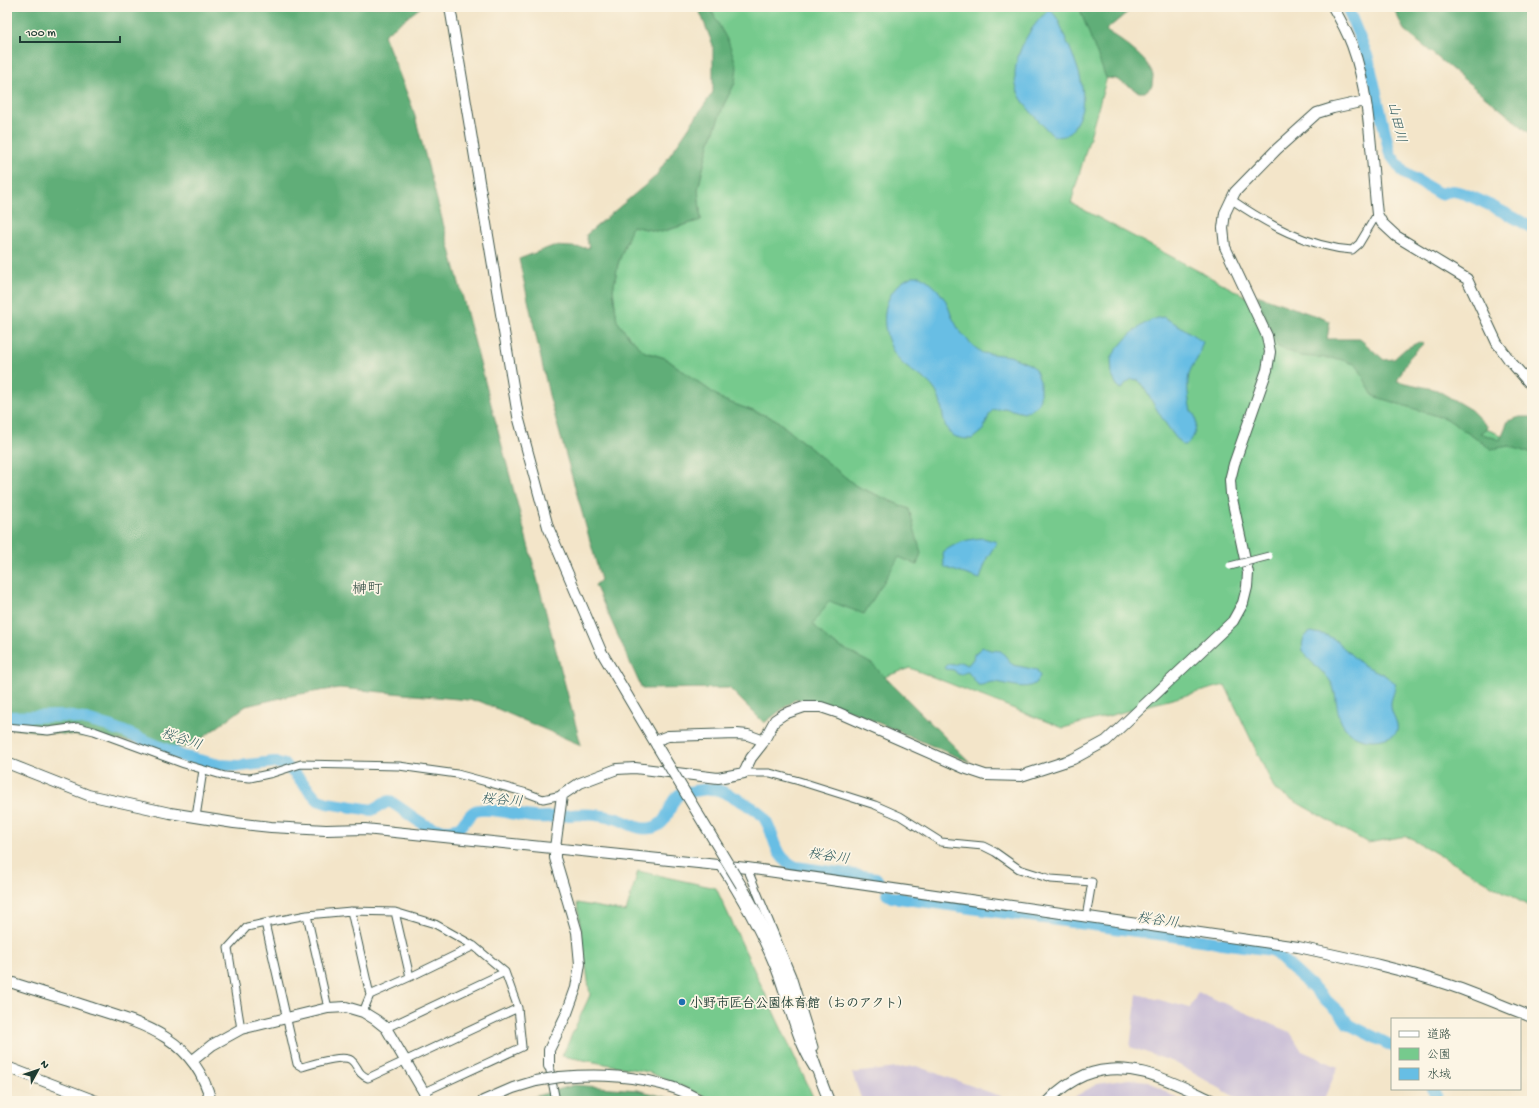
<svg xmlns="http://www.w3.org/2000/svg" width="1539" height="1108" viewBox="0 0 1539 1108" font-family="'Gochi Hand','Klee One',sans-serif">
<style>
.industrial{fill:#cabfd7}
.green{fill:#76ca8d;stroke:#4a8460}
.forest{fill:#60ae78;stroke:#407656}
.water{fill:#67bee4;stroke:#437e8c}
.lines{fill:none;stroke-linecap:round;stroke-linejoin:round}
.river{stroke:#67bee4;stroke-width:12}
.street-casing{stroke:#3f564a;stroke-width:9}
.secondary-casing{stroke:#3f564a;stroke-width:12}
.street{stroke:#fff;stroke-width:7}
.secondary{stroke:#fff;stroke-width:10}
.street-bridge-casing{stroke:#3f564a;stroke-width:9;stroke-linecap:butt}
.secondary-bridge-casing{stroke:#3f564a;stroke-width:12;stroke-linecap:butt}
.street-bridge{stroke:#fff;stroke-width:7}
.secondary-bridge{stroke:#fff;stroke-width:10}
.poi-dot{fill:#1f6fb2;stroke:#fcf5e5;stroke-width:1.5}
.labels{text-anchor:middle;stroke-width:3.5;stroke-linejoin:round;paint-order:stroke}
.poi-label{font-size:13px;font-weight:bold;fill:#1f3d34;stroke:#fcf5e5;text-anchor:start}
.water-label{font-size:14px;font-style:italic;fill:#315d60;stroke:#fcf5e5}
.quarter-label{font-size:15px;fill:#1f3d34;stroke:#fcf5e5}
</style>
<rect width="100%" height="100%" fill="#fcf5e5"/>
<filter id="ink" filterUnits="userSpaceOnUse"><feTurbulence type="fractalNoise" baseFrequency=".025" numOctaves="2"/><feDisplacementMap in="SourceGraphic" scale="8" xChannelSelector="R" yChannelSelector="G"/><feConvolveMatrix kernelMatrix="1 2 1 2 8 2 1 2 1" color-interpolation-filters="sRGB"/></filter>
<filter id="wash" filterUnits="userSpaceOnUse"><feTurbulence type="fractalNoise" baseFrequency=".012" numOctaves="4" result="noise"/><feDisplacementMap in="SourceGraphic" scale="16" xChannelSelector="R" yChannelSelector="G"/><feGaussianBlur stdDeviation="0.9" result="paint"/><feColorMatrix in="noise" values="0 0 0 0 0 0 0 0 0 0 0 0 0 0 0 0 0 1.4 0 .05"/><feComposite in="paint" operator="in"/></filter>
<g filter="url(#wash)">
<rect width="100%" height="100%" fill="#f3e5c9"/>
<path class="industrial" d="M 1198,992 L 1290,1032 L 1302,1051 L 1338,1067 L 1323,1101 L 1242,1101 L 1174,1062 L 1130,1047 L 1137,994 L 1190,1008 Z
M 916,1066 L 983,1090 L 1015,1101 L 862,1101 L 852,1073 Z
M 1129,1079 L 1148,1081 L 1181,1101 L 1071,1101 L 1076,1096 L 1097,1084 Z"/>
<path class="green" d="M 709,7 L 1087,7 L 1111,63 L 1071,203 L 1363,359 L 1384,389 L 1532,447 L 1532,908 L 1406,836 L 1368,843 L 1275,790 L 1225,685 L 1063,728 L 910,668 L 878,679 L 808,629 L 828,596 L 909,509 L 856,486 L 775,419 L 723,400 L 665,358 L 645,352 L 629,337 L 617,321 L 613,290 L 618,264 L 632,226 L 661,232 L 701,220 L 698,189 L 709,144 L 724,104 L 735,83 L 714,15 Z
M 638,871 L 716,888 L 815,1101 L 716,1101 L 648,1072 L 562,1056 L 590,995 L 577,903 L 626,912 Z"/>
<path class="forest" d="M 7,7 L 421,7 L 384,35 L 413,109 L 581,745 L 479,701 L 339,688 L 294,695 L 246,706 L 189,748 L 7,728 Z
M 698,7 L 709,7 L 729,43 L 737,67 L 735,83 L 724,104 L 709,144 L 698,189 L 701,220 L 661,232 L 632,226 L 618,264 L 613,290 L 617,321 L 629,337 L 645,352 L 665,358 L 723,400 L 775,419 L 856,486 L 909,509 L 921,553 L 917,565 L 899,557 L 864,614 L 829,601 L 813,624 L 829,641 L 872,664 L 970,762 L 846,709 L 796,699 L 764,723 L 729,688 L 642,689 L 595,585 L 601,580 L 549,395 L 519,259 L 553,246 L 589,248 L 586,235 L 655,177 L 713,92 L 713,45 Z
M 1079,7 L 1137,7 L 1129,11 L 1106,30 C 1109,34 1112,34 1116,37 C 1127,45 1151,62 1153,76 C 1153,79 1152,83 1152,86 L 1145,92 L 1139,92 L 1116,79 L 1106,78 Z
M 1393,7 L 1532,7 L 1532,135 L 1404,30 Z
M 1257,295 L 1330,321 L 1327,339 L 1360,339 L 1384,360 L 1394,359 L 1405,349 L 1419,342 L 1423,344 L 1409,358 L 1397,381 L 1437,390 L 1471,410 L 1488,427 L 1480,433 L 1500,440 L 1508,421 L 1520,417 L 1532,417 L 1532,454 L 1509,446 L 1491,449 L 1447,419 L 1373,396 L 1357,365 L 1339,359 L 1300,356 L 1278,347 Z
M 574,1085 L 637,1090 L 682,1101 L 520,1101 Z"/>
<path class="water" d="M 1049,10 C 1057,14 1061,26 1064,35 C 1076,62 1093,97 1075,125 C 1070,135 1064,138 1053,136 C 1042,124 1024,107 1018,92 C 1007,65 1028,27 1049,10 Z
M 913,276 L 920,276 L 927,280 L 937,289 L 946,301 L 952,317 L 959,330 L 971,344 L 982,353 L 1010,356 L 1031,365 L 1035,369 L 1040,381 L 1040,398 L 1038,404 L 1033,408 L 1024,413 L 1004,408 L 993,410 L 990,413 L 983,430 L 972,439 C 934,440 949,411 935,390 C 926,376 910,373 900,361 C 878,335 877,290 913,276 Z
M 1163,317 L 1180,326 L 1203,342 C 1200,348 1200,353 1198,357 C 1196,362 1192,365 1190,371 C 1186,384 1188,398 1191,411 C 1201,418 1195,440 1186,445 L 1182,445 C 1165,426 1154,404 1141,383 L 1138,380 L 1132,379 L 1126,383 L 1123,388 L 1119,389 L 1112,376 L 1111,358 C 1123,340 1141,320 1163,317 Z
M 983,538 L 997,542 L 987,558 L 980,579 L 949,569 L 944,566 L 943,552 C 956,543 967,539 983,538 Z
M 1311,632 L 1326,635 L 1334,639 L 1361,664 L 1383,674 L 1394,682 C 1397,691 1390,698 1391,706 C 1391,714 1399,722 1397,730 C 1396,734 1392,736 1388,737 C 1375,743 1356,740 1346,729 C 1334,716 1339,697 1331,682 C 1324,671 1305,659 1303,650 C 1301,642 1304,635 1311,632 Z
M 982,647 L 990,650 L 1001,651 L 1013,665 L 1037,670 L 1040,676 C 1032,696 1008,682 993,682 C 988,682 983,686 978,685 L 968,672 C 961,673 959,678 954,670 L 946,669 L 945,668 L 947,664 L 954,665 L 960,662 L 968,665 L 973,659 L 974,654 L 979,651 Z"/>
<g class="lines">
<path class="river" d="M 1347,7 L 1368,58 L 1390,154 L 1404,173 L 1440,194 C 1444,193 1449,191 1452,191 C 1466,191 1519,220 1532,228
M 7,717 L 66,716 L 83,719 L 112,727 L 116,730 L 120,730 L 182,756 L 220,765 L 239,766 L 274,762 L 285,765 L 295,774 L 318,800 L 327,803 L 372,810 L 389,801 C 410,812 421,830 448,830 C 466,830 467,811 479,810 C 497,808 515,815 533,817 C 554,819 575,812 596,815 C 602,816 608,817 614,818 C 626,821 638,831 651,828 C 672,824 667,799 682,793 C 685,792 690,792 694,791 C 701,790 710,788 718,790 C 728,793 755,808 762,815 C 777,833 771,857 796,867 L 876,878 L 879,883
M 887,894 L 892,897 L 1272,950 L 1341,1014 L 1348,1024 L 1392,1046
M 1433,1089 L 1437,1101"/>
</g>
</g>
<g filter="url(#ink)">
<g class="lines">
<defs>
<path id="street" d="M 1232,200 C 1267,224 1308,247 1352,250 L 1359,244 L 1377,214
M 7,727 L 48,731 L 78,727 L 94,731 L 184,764 L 225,776 L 250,778 L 273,773 L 301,764 L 399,766 L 457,774 L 527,793 L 543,799 L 562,795
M 744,773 L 770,773 L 799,781 L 875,805 L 900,816 L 941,842 L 983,846 L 995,852 L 1019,869 L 1051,879 L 1092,882 L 1086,917
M 196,817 L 203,770
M 719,864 C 741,898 760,932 775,969 C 788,1002 794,1038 813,1068
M 747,868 L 792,976 L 814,1047
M 351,911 L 370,995 L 363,1012
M 307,915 L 328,1008
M 265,923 L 307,915 L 351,911 L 395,912 L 435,924 L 474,946 L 505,972 L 518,1008 L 522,1047 L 424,1092
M 410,977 L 474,946
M 370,995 L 410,977 L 395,912
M 386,1028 L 505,972
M 241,1029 L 228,948 L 247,927 L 265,923 L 297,1064 L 302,1067 C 313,1064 343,1054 351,1060 C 359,1066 356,1073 368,1078 L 518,1008
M 549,1066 L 556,1101"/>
<path id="secondary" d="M 450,7 L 518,416 L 548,527 L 601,651 L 657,746
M 1333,7 C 1340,19 1347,32 1352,45 C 1371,96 1371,161 1377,214 L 1382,223 L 1396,236 L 1467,279 L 1497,343 L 1510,361 L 1532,386
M 655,741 L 668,736 L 737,734 L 748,735 L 764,741
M 7,763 L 88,795 L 170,813 L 234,823 L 271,827 L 326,830 L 365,829 L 747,868 L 1298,947 C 1349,958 1402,969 1452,986 C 1479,995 1505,1007 1532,1017
M 742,887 C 782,954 800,1029 829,1101
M 7,981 C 34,990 62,998 89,1007 C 144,1024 195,1038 211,1101
M 192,1061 L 212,1045 L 241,1029 L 328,1008 L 346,1007 L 363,1012 L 376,1020 L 386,1028 L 429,1101
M 549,1066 L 549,1050 L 567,1013 L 576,988 L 580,964 L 577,932 L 555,858 L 555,848 L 562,795 L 580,783 L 617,769 L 635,768 L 718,778 L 744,773 L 751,758 L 762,744 L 775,720 L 784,714 L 804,707 L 821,707 L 839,713 L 964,768 L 985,775 L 1021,776 L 1073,759 L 1106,741 L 1233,621 L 1243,603 L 1247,587 L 1248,573 L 1231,494 L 1230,480 L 1234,464 L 1267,370 L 1270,352 L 1267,336 L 1225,247 L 1223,228 L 1225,213 L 1235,192 L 1277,149 L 1317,113 L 1333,108 L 1365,101
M 7,1067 L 96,1101
M 560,1077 C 599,1074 636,1075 674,1088 C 684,1091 693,1097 702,1101
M 483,1101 L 513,1088 L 536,1081
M 1048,1101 C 1058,1090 1071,1081 1085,1075 C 1131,1058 1172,1082 1213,1101"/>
</defs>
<use href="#street" class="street-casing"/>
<use href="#secondary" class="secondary-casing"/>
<use href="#street" class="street"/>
<use href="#secondary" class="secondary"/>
<defs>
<path id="street-bridge" d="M 1230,566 L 1269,556"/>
<path id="secondary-bridge" d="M 657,746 L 742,887
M 536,1081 L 560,1077"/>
</defs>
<use href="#street-bridge" class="street-bridge-casing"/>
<use href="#secondary-bridge" class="secondary-bridge-casing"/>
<use href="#street-bridge" class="street-bridge"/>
<use href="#secondary-bridge" class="secondary-bridge"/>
</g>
</g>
<circle class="poi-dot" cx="682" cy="1002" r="4"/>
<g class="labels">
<g class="poi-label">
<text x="690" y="1007">小野市匠台公園体育館（おのアクト）</text>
</g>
<g class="water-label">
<text transform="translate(1398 122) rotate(77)" y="5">山田川</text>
<text transform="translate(182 738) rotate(19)" y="5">桜谷川</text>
<text transform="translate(502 799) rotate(5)" y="5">桜谷川</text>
<text transform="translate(829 855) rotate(9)" y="5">桜谷川</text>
<text transform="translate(1158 919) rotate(8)" y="5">桜谷川</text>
</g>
<g class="quarter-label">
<text x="367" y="593">榊町</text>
</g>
</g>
<rect width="1539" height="1108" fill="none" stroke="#fcf5e5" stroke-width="24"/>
<rect x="1391" y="1018" width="130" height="72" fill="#fcf5e5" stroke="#a4ab9e"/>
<rect x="1399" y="1031" width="20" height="6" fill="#ffffff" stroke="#a4ab9e"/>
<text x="1427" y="1038" font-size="12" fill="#1f3d34">道路</text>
<rect x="1399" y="1048" width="20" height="12" fill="#76ca8d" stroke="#a4ab9e"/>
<text x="1427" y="1058" font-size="12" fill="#1f3d34">公園</text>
<rect x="1399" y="1068" width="20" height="12" fill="#67bee4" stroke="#a4ab9e"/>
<text x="1427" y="1078" font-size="12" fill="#1f3d34">水域</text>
<g transform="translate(38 1070) rotate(50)" stroke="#fcf5e5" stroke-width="3" paint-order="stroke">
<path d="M0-3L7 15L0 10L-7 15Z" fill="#1f3d34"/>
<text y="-6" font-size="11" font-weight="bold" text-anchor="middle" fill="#1f3d34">N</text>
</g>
<path d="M20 36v6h100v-6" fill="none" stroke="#1f3d34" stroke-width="2"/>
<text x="26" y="36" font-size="12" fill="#1f3d34" stroke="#fcf5e5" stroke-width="3" paint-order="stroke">100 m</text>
</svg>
